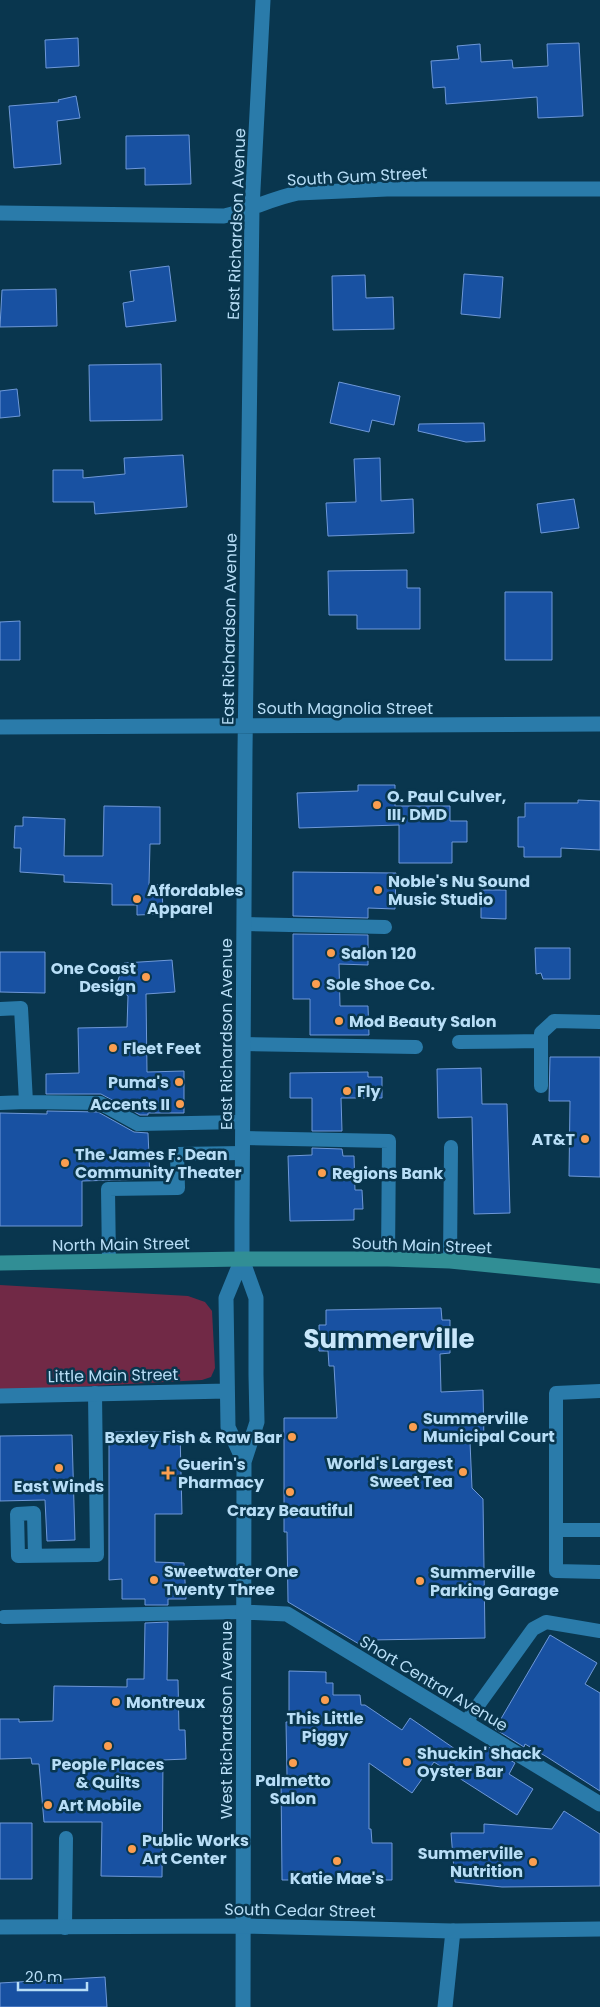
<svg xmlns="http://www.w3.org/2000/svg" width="600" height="2007" viewBox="0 0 600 2007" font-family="Poppins,sans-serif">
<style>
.green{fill:#712946}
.building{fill:#1851a2;stroke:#6e98d8}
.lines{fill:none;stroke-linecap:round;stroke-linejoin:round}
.lane{stroke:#2a7baa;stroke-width:14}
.street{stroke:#2a7baa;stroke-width:15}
.secondary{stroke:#2a7baa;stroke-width:15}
.primary{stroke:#318e95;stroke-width:15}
.poi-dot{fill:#fb9e50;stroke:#09364e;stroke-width:2}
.labels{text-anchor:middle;stroke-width:5;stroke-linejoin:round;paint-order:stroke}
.street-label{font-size:16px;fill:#b8def7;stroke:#09364e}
.poi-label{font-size:16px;font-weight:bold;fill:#b8def7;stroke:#09364e;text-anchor:start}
.town-label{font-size:26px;font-weight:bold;fill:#c9e7fb;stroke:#09364e}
</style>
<rect width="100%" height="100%" fill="#09364e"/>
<path class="green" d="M 0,1285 L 188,1296 L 205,1302 L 212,1311 L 215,1368 L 211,1377 L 202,1380 L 0,1391 Z"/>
<path class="building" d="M 78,38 L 79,66 L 46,68 L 45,40 Z
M 579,43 L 583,116 L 538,118 L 537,97 L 446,104 L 445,87 L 433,88 L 431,61 L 459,59 L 457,46 L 480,44 L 481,62 L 512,60 L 513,68 L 548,66 L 547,44 Z
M 76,96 L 80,118 L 57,121 L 61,164 L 14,168 L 9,106 L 59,102 L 58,100 Z
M 189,135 L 191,184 L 145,185 L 145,168 L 126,169 L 126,136 Z
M 169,266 L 176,321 L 126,327 L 123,303 L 134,301 L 130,271 Z
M 464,274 L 503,277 L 500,318 L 461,314 Z
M 365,275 L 366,298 L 393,297 L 394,329 L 333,330 L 332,276 Z
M 56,289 L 57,326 L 0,327 L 2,290 Z
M 161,364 L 162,420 L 90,421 L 89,365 Z
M 339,382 L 400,396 L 394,425 L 372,420 L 369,432 L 330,423 Z
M 17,389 L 20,416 L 0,418 L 0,391 Z
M 484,423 L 485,441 L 466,442 L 418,431 L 419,424 Z
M 183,455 L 187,507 L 95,514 L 94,502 L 53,502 L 53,470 L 83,470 L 83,478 L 125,474 L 124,458 Z
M 380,458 L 381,501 L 413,499 L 414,533 L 328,536 L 326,503 L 356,502 L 354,459 Z
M 574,499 L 579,528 L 541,533 L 537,504 Z
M 407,570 L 407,588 L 420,588 L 420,629 L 357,629 L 357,615 L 329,615 L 328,571 Z
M 505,592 L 552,592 L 552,660 L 505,660 Z
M 20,621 L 20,660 L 0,660 L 0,622 Z
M 358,785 L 395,785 L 395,806 L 450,806 L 450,821 L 467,821 L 467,842 L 452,842 L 452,863 L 399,863 L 399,825 L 299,828 L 297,793 L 358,791 Z
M 578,800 L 600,801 L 600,850 L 561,848 L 561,857 L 524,857 L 524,847 L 518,847 L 518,817 L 525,817 L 525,803 L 578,803 Z
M 104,806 L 160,807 L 160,844 L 150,844 L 149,885 L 162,885 L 163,914 L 137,915 L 137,905 L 112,905 L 112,884 L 64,882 L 64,875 L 20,872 L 21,848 L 14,848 L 15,826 L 23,826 L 23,817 L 65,819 L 64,856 L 103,856 Z
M 293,872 L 396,873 L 395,909 L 368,908 L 368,918 L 293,916 Z
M 481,890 L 506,890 L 506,919 L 481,918 Z
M 293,934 L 368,935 L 368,965 L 339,964 L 340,1006 L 368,1006 L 369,1035 L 310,1035 L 310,999 L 293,999 Z
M 535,948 L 570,948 L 570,979 L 543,979 L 541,973 L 536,974 Z
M 0,952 L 45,952 L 45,993 L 0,992 Z
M 172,960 L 175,992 L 146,994 L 147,1072 L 184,1071 L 184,1113 L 148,1113 L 148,1115 L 140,1115 L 101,1094 L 46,1094 L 46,1074 L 79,1073 L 78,1028 L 127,1027 L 128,996 L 116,986 L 124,963 Z
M 550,1057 L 600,1057 L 600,1177 L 569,1176 L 570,1101 L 549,1101 Z
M 481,1068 L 482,1104 L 507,1104 L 510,1213 L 474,1214 L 472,1117 L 438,1118 L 437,1069 Z
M 368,1072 L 368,1077 L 382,1077 L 382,1098 L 341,1098 L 342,1131 L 312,1131 L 312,1098 L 290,1098 L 290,1073 Z
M 47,1111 L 98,1112 L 134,1132 L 148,1133 L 150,1179 L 82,1181 L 82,1226 L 0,1226 L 0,1113 L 47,1114 Z
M 312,1148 L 342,1149 L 343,1156 L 354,1156 L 355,1190 L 362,1190 L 363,1209 L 354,1209 L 354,1220 L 290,1221 L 288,1156 L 312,1155 Z
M 441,1308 L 442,1320 L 450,1320 L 450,1353 L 440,1354 L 441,1392 L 483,1390 L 484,1442 L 470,1442 L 472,1488 L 483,1499 L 485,1638 L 370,1640 L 359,1644 L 288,1602 L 287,1532 L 284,1532 L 284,1418 L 337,1418 L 334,1366 L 329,1366 L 328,1351 L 319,1351 L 319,1325 L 326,1325 L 326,1310 Z
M 109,1432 L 180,1432 L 182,1514 L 155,1514 L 155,1562 L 184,1563 L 186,1599 L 168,1599 L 168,1605 L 145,1605 L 145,1599 L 122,1599 L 122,1579 L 109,1580 Z
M 72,1435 L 75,1540 L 47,1541 L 45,1500 L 0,1501 L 0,1436 Z
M 168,1622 L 167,1680 L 178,1680 L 179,1730 L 185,1730 L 186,1759 L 163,1760 L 162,1877 L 101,1876 L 102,1822 L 44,1822 L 39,1764 L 32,1764 L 31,1758 L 0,1759 L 0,1719 L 19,1719 L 19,1722 L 53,1721 L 54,1686 L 127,1687 L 127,1679 L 144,1679 L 145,1623 Z
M 550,1635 L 597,1663 L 585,1684 L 600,1693 L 600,1791 L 547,1757 L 525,1744 L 524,1747 L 495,1729 Z
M 289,1671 L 326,1672 L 326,1683 L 333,1683 L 333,1695 L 360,1695 L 361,1705 L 365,1705 L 402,1730 L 410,1718 L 471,1760 L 475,1753 L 479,1756 L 485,1745 L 515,1763 L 509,1774 L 533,1789 L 517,1815 L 434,1762 L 412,1793 L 369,1763 L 369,1829 L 371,1829 L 372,1843 L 392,1843 L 392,1880 L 282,1880 L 281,1776 L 287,1776 L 286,1722 L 289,1722 Z
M 564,1811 L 600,1834 L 600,1886 L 502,1887 L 455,1882 L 451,1833 L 484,1833 L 484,1824 L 552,1829 Z
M 0,1823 L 32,1823 L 32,1879 L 0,1879 Z
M 105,1977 L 107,2007 L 0,2007 L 0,1983 Z"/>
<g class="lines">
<path class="lane" d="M 244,924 L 385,927
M 0,1009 L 21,1008 L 26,1102 L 0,1103
M 459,1042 L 541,1041
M 243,1044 L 416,1047
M 541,1086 L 541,1033 L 554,1021 L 600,1022
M 26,1102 L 100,1103 L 138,1124 L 243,1122
M 243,1138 L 389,1141 L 388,1259
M 109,1261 L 108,1189 L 178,1188 L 177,1154 L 242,1153
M 450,1261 L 451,1147
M 600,1391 L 556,1393 L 556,1571 L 600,1572
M 557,1530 L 600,1530
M 35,1555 L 34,1513 L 17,1514 L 18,1556 L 97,1555 L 95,1393
M 4,1617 L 243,1612
M 466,1722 L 533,1629 L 546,1622 L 600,1631
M 65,1928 L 66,1838"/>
<path class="street" d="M 0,213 L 224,216 C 249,211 272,198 298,193 L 387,189 L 600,189
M 0,727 L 600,724
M 242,1259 L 226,1298 L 228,1427 L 244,1462
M 0,1396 L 227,1391
M 243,1612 L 287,1614 L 600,1804
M 243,2007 L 244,1462 L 257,1422 L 256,1375 L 256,1298 L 242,1259 L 242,1224 L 245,751 L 252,208 L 263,0
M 445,2007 L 453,1931"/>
<path class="secondary" d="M 0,1927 L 244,1926 L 453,1931 L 600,1929"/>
<path class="primary" d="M 0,1263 L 242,1259 L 388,1259 L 450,1261 L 600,1276"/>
</g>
<g class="poi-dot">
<circle cx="377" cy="805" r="5"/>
<circle cx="378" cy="890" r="5"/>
<circle cx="137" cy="899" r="5"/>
<circle cx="331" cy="953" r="5"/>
<circle cx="146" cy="977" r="5"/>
<circle cx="316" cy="984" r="5"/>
<circle cx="339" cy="1021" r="5"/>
<circle cx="113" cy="1048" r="5"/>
<circle cx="179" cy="1082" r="5"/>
<circle cx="347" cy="1091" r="5"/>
<circle cx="180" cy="1104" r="5"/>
<circle cx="585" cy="1139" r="5"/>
<circle cx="65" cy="1163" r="5"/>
<circle cx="322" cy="1173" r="5"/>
<circle cx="413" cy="1427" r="5"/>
<circle cx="292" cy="1437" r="5"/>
<circle cx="59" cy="1468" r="5"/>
<circle cx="463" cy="1472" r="5"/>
<path d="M165.5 1465.5h5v5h5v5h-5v5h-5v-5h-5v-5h5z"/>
<circle cx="290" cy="1492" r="5"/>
<circle cx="154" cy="1580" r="5"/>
<circle cx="420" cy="1581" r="5"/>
<circle cx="325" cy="1700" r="5"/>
<circle cx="116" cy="1702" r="5"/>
<circle cx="108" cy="1746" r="5"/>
<circle cx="407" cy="1762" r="5"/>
<circle cx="293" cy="1763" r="5"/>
<circle cx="48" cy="1805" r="5"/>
<circle cx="132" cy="1849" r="5"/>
<circle cx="337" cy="1861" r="5"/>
<circle cx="533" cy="1862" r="5"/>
</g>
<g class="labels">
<g class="street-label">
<text transform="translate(357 176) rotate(-3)" y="6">South Gum Street</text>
<text transform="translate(236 224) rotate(-88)" y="6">East Richardson Avenue</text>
<text transform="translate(229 629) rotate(-89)" y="6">East Richardson Avenue</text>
<text x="345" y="714">South Magnolia Street</text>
<text transform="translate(226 1034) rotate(-90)" y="6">East Richardson Avenue</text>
<text transform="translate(121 1244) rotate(-1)" y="6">North Main Street</text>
<text transform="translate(422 1245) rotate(2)" y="6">South Main Street</text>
<text transform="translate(113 1375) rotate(-1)" y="6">Little Main Street</text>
<text transform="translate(434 1683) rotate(31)" y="6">Short Central Avenue</text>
<text transform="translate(226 1720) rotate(-90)" y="6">West Richardson Avenue</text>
<text transform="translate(300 1910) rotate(1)" y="6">South Cedar Street</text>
</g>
<g class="poi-label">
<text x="387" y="802">O. Paul Culver,<tspan x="387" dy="18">III, DMD</tspan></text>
<text x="388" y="887">Noble's Nu Sound<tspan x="388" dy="18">Music Studio</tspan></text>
<text x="147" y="896">Affordables<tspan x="147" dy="18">Apparel</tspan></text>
<text x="341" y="959">Salon 120</text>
<text x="136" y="974" text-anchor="end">One Coast<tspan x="136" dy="18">Design</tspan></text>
<text x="326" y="990">Sole Shoe Co.</text>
<text x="349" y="1027">Mod Beauty Salon</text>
<text x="123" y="1054">Fleet Feet</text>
<text x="169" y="1088" text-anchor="end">Puma's</text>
<text x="357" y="1097">Fly</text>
<text x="170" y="1110" text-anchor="end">Accents II</text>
<text x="575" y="1145" text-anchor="end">AT&amp;T</text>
<text x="75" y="1160">The James F. Dean<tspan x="75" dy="18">Community Theater</tspan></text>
<text x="332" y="1179">Regions Bank</text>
<text x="423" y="1424">Summerville<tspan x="423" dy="18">Municipal Court</tspan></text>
<text x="282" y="1443" text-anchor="end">Bexley Fish &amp; Raw Bar</text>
<text x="453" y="1469" text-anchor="end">World's Largest<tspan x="453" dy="18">Sweet Tea</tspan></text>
<text x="178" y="1470">Guerin's<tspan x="178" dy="18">Pharmacy</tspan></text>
<text x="59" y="1492" text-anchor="middle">East Winds</text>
<text x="290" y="1516" text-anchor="middle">Crazy Beautiful</text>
<text x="164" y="1577">Sweetwater One<tspan x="164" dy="18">Twenty Three</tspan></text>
<text x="430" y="1578">Summerville<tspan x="430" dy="18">Parking Garage</tspan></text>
<text x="126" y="1708">Montreux</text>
<text x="325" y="1724" text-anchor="middle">This Little<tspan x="325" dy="18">Piggy</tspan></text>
<text x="417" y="1759">Shuckin' Shack<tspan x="417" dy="18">Oyster Bar</tspan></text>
<text x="108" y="1770" text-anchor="middle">People Places<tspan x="108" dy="18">&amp; Quilts</tspan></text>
<text x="293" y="1786" text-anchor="middle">Palmetto<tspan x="293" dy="18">Salon</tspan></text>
<text x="58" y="1811">Art Mobile</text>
<text x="142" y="1846">Public Works<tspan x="142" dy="18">Art Center</tspan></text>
<text x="523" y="1859" text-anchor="end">Summerville<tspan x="523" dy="18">Nutrition</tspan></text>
<text x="337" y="1884" text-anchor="middle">Katie Mae's</text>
</g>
<g class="town-label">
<text x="389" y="1348">Summerville</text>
</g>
</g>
<path d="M18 1982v8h69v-8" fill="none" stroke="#b8def7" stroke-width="2.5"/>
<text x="25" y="1982" font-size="15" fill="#b8def7" stroke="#09364e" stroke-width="4" paint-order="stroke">20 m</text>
</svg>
